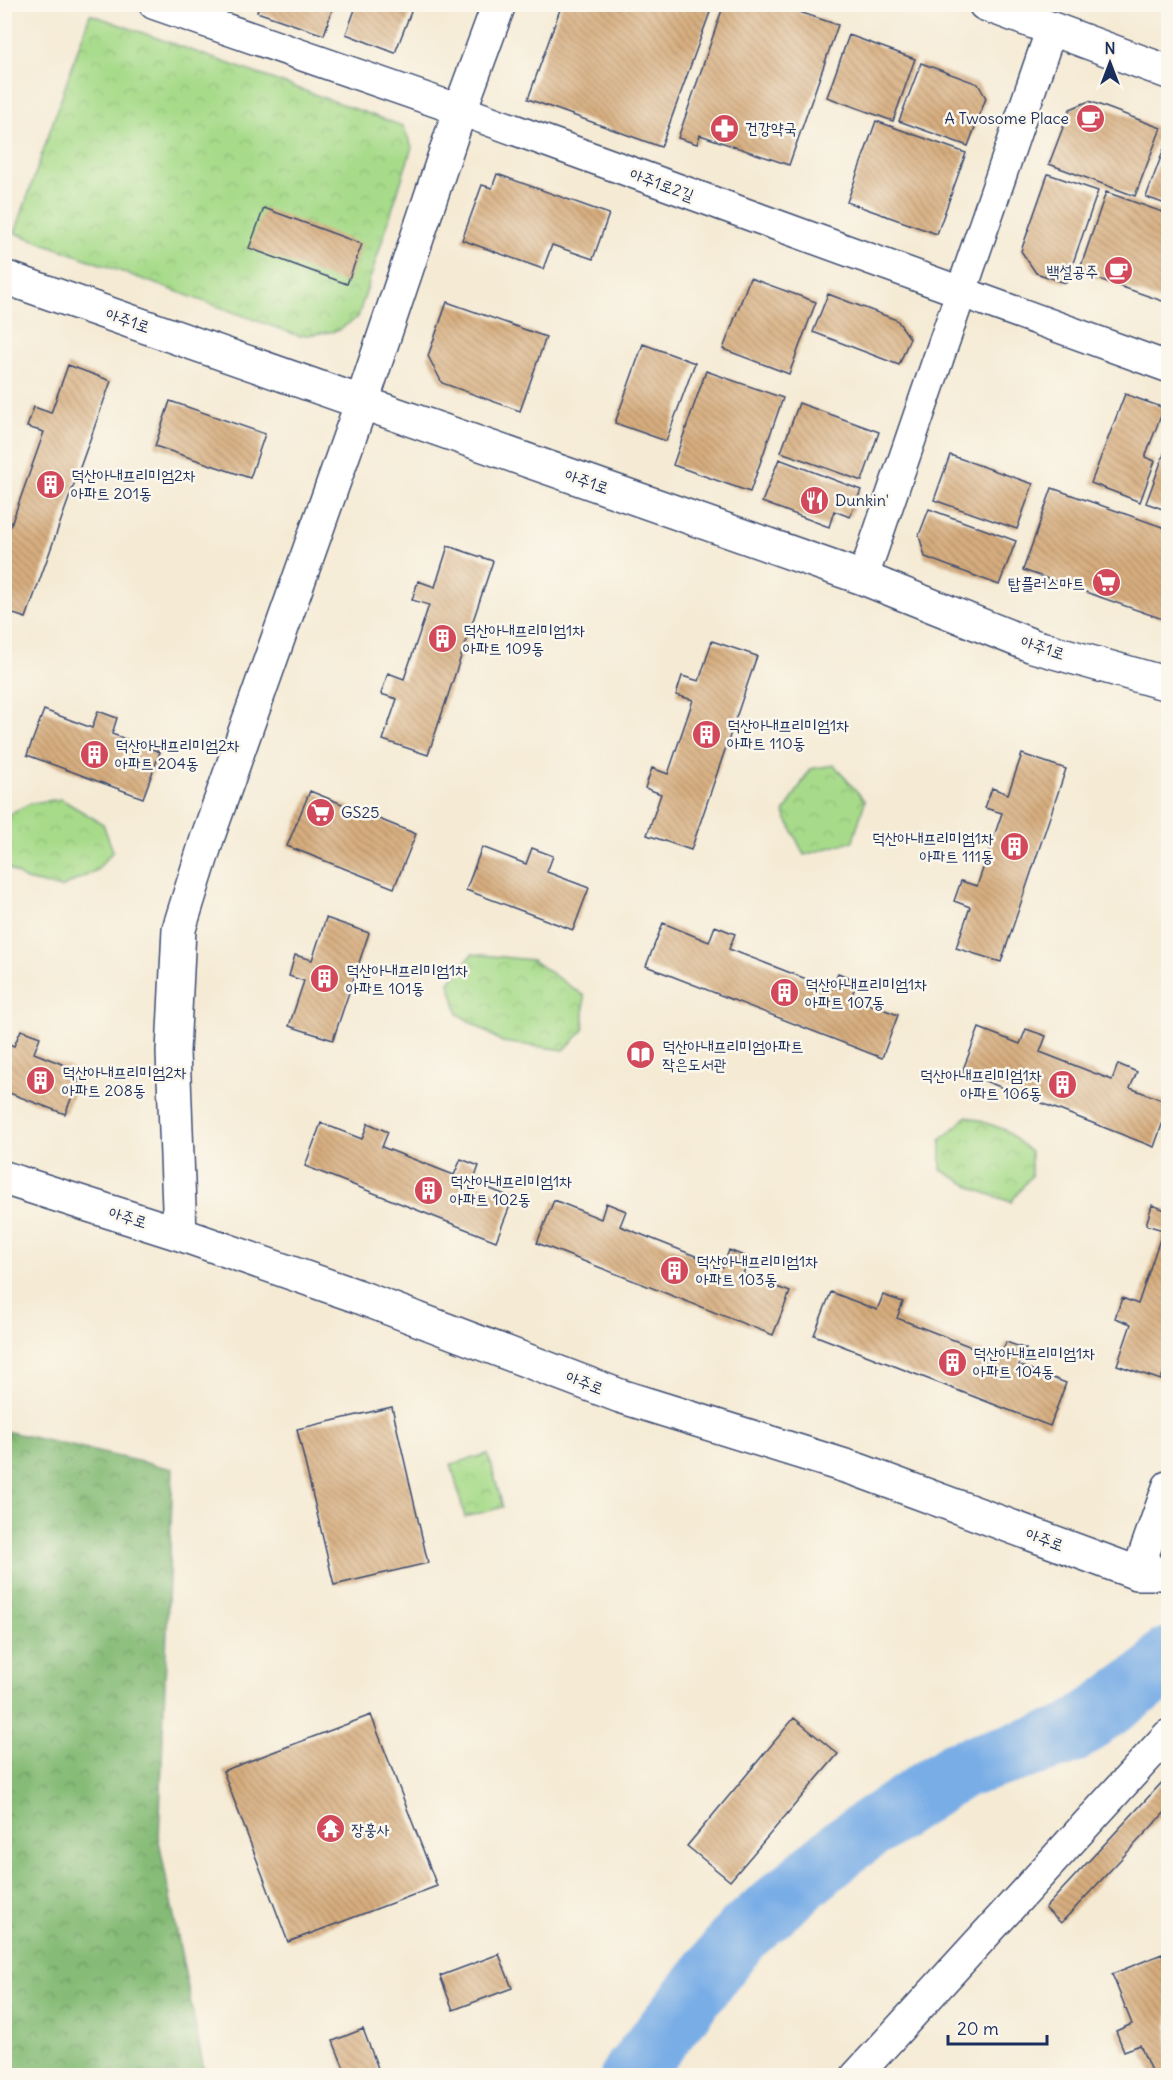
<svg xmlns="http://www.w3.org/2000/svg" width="1173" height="2080" viewBox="0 0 1173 2080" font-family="Delius,'Poor Story',sans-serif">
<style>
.forest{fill:url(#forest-crowns);stroke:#50756a;stroke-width:1.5}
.park{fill:url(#park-crowns);stroke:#618574;stroke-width:1.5}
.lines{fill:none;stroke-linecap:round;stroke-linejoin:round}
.river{stroke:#79ade6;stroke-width:60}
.building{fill:url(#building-back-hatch)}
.minor-casing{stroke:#3c4b70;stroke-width:33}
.tertiary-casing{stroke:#3c4b70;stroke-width:36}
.minor{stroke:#fff;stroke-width:30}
.tertiary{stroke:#fff;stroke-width:33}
.labels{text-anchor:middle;stroke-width:5;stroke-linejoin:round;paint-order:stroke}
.poi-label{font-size:16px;fill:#1b2f5e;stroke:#fbf7ec;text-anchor:start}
.street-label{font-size:16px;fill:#1b2f5e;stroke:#fbf7ec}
</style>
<defs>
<pattern id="forest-crowns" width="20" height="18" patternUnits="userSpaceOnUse" patternTransform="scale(1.5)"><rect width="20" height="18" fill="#85bb76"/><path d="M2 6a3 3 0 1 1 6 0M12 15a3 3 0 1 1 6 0" fill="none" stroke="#6c9864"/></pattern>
<pattern id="park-crowns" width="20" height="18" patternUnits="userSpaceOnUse" patternTransform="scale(1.5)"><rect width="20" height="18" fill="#a7db8a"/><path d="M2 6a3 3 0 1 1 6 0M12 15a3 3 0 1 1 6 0" fill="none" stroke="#8fbc7a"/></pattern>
<pattern id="building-back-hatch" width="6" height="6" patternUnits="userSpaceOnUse" patternTransform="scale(1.5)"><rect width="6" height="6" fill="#d7ad7e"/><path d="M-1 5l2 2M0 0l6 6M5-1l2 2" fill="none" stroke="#ae8d6a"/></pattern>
</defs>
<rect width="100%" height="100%" fill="#fbf7ec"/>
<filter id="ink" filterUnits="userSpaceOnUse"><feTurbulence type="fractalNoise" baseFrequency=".0167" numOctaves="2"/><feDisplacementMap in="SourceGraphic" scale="12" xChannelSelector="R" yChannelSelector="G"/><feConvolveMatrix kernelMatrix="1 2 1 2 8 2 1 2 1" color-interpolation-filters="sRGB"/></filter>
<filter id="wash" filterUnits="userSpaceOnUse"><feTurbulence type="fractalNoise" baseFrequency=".008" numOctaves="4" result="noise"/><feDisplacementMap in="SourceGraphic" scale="24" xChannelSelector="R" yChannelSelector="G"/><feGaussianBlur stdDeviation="1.35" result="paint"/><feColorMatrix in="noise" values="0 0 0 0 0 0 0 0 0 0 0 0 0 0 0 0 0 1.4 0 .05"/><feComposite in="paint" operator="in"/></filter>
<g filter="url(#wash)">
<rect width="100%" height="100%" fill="#f5ebd5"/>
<path class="forest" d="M 5,1431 L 173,1469 L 159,1841 L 205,2075 L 5,2075 Z"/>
<path class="park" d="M 90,14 L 403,126 L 412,147 L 358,317 L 337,331 L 299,336 L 15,233 Z
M 834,765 L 865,801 L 853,841 L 804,855 L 784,813 L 810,769 Z
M 61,799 L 103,824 L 113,851 L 97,870 L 61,888 L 26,880 L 4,865 L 5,822 L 7,815 L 31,803 Z
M 472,954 L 532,960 L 584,996 L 584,1030 L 564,1050 L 502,1042 L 458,1014 L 449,982 Z
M 967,1116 L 1005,1130 L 1031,1152 L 1031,1176 L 1011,1202 L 977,1190 L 941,1170 L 941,1140 Z
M 488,1454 L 503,1507 L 465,1517 L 451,1464 Z"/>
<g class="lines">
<path class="river" d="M 630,2076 L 741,1935 L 846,1845 L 958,1770 L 1068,1736 L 1163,1668 L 1168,1657"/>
</g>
<g id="blocks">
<path class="building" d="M 260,4 L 334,4 L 324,35 L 257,12 Z
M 357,4 L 414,4 L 395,53 L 346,34 Z
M 562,4 L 713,4 L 661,147 L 528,99 Z
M 724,4 L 776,4 L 838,25 L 789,165 L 700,135 L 697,144 L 678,138 Z
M 849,35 L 915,59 L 893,121 L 827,97 Z
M 921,63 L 978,84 L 986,98 L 968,146 L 899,121 Z
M 1089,101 L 1161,128 L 1135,196 L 1049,164 L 1070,109 Z
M 876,121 L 966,153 L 937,234 L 847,202 Z
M 1168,138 L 1168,205 L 1146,197 Z
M 497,174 L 609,214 L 593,259 L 552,245 L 543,269 L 462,240 L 482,185 L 492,188 Z
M 1048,174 L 1098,191 L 1066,283 L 1036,273 L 1021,251 Z
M 1106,192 L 1168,214 L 1168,303 L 1079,272 Z
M 264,208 L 362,244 L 347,284 L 249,248 Z
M 750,278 L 816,302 L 789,374 L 723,349 Z
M 828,294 L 897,320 L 910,338 L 899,365 L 813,332 Z
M 447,302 L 546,337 L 520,411 L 442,383 L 428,356 Z
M 643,344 L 695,363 L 666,441 L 615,423 Z
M 68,365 L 111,381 L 26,618 L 4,611 L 4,535 L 7,536 L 44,432 L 27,427 L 34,407 L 51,413 Z
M 706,371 L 783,398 L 750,492 L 673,465 Z
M 1125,394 L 1164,408 L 1145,457 L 1155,461 L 1140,502 L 1091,483 Z
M 170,401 L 265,434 L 250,478 L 155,446 Z
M 799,403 L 879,432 L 862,481 L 781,452 Z
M 1168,443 L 1168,511 L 1146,503 Z
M 950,455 L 1033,484 L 1017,529 L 934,500 Z
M 779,459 L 861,490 L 850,517 L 834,511 L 829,527 L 762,502 Z
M 1052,488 L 1168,529 L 1168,621 L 1023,570 Z
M 929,509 L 1016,541 L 999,585 L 925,557 L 919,535 Z
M 448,546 L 493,561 L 428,755 L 383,740 L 397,699 L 381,694 L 388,673 L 404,679 L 429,605 L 412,600 L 418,581 L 435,587 Z
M 712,641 L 757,656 L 691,850 L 647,835 L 661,794 L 645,788 L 652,768 L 668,774 L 693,700 L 676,695 L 682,676 L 699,681 Z
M 44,710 L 92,728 L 98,711 L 117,718 L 112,734 L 160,752 L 143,798 L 27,755 Z
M 1022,754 L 1066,769 L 1001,962 L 956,948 L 970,907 L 954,901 L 961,881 L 977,886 L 1002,813 L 985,808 L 992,788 L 1008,794 Z
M 310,791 L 416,834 L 394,888 L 287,846 Z
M 482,847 L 526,864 L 532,848 L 553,856 L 547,872 L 589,888 L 573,930 L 466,890 Z
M 326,918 L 369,933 L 333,1040 L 289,1026 L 304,981 L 289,976 L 295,955 L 312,960 Z
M 663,923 L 709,942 L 715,926 L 735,934 L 729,949 L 832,989 L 838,973 L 858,981 L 851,997 L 898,1015 L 882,1058 L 646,966 Z
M 979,1028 L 1020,1044 L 1026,1029 L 1046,1036 L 1040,1052 L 1112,1080 L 1118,1064 L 1137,1072 L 1130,1088 L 1168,1102 L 1168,1108 L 1154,1147 L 962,1072 Z
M 21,1030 L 40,1037 L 34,1053 L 82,1072 L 65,1114 L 4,1091 L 4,1042 L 14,1046 Z
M 321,1123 L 362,1139 L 368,1123 L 388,1132 L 382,1147 L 454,1175 L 461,1159 L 479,1166 L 473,1182 L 513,1198 L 496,1241 L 305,1166 Z
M 554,1200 L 601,1219 L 606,1203 L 626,1211 L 620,1226 L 723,1267 L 729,1250 L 749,1258 L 743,1274 L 790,1292 L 773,1335 L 537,1243 Z
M 1152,1205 L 1168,1211 L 1168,1358 L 1161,1380 L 1117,1365 L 1131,1324 L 1115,1318 L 1122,1298 L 1138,1304 L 1163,1230 L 1146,1225 Z
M 831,1292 L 877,1310 L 883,1295 L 903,1302 L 897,1318 L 1000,1358 L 1006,1342 L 1026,1349 L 1019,1365 L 1066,1383 L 1050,1426 L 814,1335 Z
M 392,1407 L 428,1563 L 334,1585 L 297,1429 Z
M 371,1715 L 437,1886 L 288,1942 L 223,1771 Z
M 794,1718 L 838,1754 L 730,1881 L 687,1846 Z
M 1168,1776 L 1168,1809 L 1061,1923 L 1045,1908 Z
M 499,1954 L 512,1988 L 453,2010 L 440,1976 Z
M 1162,1954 L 1168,1970 L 1168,2076 L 1153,2076 L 1140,2045 L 1124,2051 L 1116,2031 L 1132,2024 L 1112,1974 Z
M 363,2029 L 381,2076 L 347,2076 L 333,2041 Z"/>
</g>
</g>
<g filter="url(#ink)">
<use href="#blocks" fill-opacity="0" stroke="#3c4b70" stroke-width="1.5"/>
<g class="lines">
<defs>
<path id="minor" d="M 154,4 L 460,110 L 1168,367
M 863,578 L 1051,30
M 1137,1573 L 1168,1486
M 856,2076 L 1168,1735"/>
<path id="tertiary" d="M 985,4 L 1168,72
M 4,277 L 863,578 L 1033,646 L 1168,684
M 4,1178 L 180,1234 L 357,1296 L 620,1396 L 858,1470 L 1137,1573 L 1168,1573
M 180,1234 L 173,1052 L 179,929 L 208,836 L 362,402 L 460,110 L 499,4"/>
</defs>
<use href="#minor" class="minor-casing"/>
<use href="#tertiary" class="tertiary-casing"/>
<use href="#minor" class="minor"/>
<use href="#tertiary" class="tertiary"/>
</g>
</g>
<defs>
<symbol id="cafe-disc" viewBox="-11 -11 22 22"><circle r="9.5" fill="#d1495b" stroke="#fbf7ec"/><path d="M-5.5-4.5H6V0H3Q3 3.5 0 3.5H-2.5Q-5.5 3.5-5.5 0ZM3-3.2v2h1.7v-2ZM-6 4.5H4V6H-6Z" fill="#fff"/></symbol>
<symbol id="pharmacy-disc" viewBox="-11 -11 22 22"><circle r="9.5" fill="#d1495b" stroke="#fbf7ec"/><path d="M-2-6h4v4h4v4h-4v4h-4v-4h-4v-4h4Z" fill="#fff"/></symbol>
<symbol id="building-disc" viewBox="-11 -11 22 22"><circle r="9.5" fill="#d1495b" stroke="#fbf7ec"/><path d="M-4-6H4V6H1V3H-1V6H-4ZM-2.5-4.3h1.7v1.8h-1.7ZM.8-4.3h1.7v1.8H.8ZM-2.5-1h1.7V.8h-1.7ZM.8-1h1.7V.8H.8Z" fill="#fff"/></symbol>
<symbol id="restaurant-disc" viewBox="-11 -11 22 22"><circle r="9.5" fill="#d1495b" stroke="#fbf7ec"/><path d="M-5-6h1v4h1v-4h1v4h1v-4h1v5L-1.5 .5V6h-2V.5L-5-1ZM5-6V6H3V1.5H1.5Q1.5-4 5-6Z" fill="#fff"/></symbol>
<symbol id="supermarket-disc" viewBox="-11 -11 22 22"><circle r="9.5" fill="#d1495b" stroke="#fbf7ec"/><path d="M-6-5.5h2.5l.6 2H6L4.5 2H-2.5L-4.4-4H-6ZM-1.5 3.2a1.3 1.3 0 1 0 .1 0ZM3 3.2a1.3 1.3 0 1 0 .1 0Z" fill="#fff"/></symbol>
<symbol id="library-disc" viewBox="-11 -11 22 22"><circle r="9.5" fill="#d1495b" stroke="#fbf7ec"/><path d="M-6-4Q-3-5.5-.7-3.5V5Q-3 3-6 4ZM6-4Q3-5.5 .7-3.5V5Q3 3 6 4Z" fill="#fff"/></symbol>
<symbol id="temple-disc" viewBox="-11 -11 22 22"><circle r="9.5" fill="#d1495b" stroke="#fbf7ec"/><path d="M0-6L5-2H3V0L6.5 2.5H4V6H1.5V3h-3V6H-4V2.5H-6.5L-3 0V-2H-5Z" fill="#fff"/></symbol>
</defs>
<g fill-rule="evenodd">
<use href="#cafe-disc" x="1074" y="102" width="33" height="33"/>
<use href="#pharmacy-disc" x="708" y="112" width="33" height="33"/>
<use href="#cafe-disc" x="1102" y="254" width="33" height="33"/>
<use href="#building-disc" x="34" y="468" width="33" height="33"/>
<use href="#restaurant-disc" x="798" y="484" width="33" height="33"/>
<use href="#supermarket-disc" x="1090" y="566" width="33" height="33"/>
<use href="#building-disc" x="426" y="622" width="33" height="33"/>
<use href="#building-disc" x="690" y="718" width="33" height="33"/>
<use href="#building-disc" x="78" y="738" width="33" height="33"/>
<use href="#supermarket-disc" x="304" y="796" width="33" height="33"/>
<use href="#building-disc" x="998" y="830" width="33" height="33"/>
<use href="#building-disc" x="308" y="962" width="33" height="33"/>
<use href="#building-disc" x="768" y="976" width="33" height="33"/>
<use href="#library-disc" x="624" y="1038" width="33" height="33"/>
<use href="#building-disc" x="24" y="1064" width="33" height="33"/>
<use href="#building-disc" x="1046" y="1068" width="33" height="33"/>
<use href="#building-disc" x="412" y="1174" width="33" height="33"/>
<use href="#building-disc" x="658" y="1254" width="33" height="33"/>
<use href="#building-disc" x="936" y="1346" width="33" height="33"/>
<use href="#temple-disc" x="314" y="1812" width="33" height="33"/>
</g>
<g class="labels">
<g class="poi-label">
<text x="1069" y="124" text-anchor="end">A Twosome Place</text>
<text x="745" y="134">건강약국</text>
<text x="1098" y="277" text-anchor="end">백설공주</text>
<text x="71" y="481">덕산아내프리미엄2차<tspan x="71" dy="18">아파트 201동</tspan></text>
<text x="835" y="506">Dunkin'</text>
<text x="1085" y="589" text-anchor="end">탑플러스마트</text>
<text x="463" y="636">덕산아내프리미엄1차<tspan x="463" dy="18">아파트 109동</tspan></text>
<text x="727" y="731">덕산아내프리미엄1차<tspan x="727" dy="18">아파트 110동</tspan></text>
<text x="115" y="751">덕산아내프리미엄2차<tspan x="115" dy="18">아파트 204동</tspan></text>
<text x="341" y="818">GS25</text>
<text x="994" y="844" text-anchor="end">덕산아내프리미엄1차<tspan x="994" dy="18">아파트 111동</tspan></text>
<text x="346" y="976">덕산아내프리미엄1차<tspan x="346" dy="18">아파트 101동</tspan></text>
<text x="805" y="990">덕산아내프리미엄1차<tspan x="805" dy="18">아파트 107동</tspan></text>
<text x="662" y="1052">덕산아내프리미엄아파트<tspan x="662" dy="18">작은도서관</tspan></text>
<text x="62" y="1078">덕산아내프리미엄2차<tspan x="62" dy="18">아파트 208동</tspan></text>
<text x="1042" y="1081" text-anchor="end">덕산아내프리미엄1차<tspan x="1042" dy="18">아파트 106동</tspan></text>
<text x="450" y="1187">덕산아내프리미엄1차<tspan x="450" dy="18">아파트 102동</tspan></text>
<text x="696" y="1267">덕산아내프리미엄1차<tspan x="696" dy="18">아파트 103동</tspan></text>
<text x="973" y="1359">덕산아내프리미엄1차<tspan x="973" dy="18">아파트 104동</tspan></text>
<text x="351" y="1835">장훙사</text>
</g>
<g class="street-label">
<text transform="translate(662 184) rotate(20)" y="6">아주1로2길</text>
<text transform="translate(128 320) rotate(19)" y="6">아주1로</text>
<text transform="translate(587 481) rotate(19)" y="6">아주1로</text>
<text transform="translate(1043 647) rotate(18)" y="6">아주1로</text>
<text transform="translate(128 1217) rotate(17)" y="6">아주로</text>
<text transform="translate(585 1382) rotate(21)" y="6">아주로</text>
<text transform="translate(1045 1539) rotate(20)" y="6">아주로</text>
</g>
</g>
<rect width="1173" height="2080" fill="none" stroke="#fbf7ec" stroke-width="24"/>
<g transform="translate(1110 63)" stroke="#fbf7ec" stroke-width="4.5" paint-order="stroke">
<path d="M0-4.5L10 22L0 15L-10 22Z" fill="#1b2f5e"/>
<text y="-9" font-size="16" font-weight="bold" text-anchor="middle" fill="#1b2f5e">N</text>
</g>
<path d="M948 2035v9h99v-9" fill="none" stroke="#1b2f5e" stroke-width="3"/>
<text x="957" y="2035" font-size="18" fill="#1b2f5e" stroke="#fbf7ec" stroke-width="4.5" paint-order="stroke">20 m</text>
</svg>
